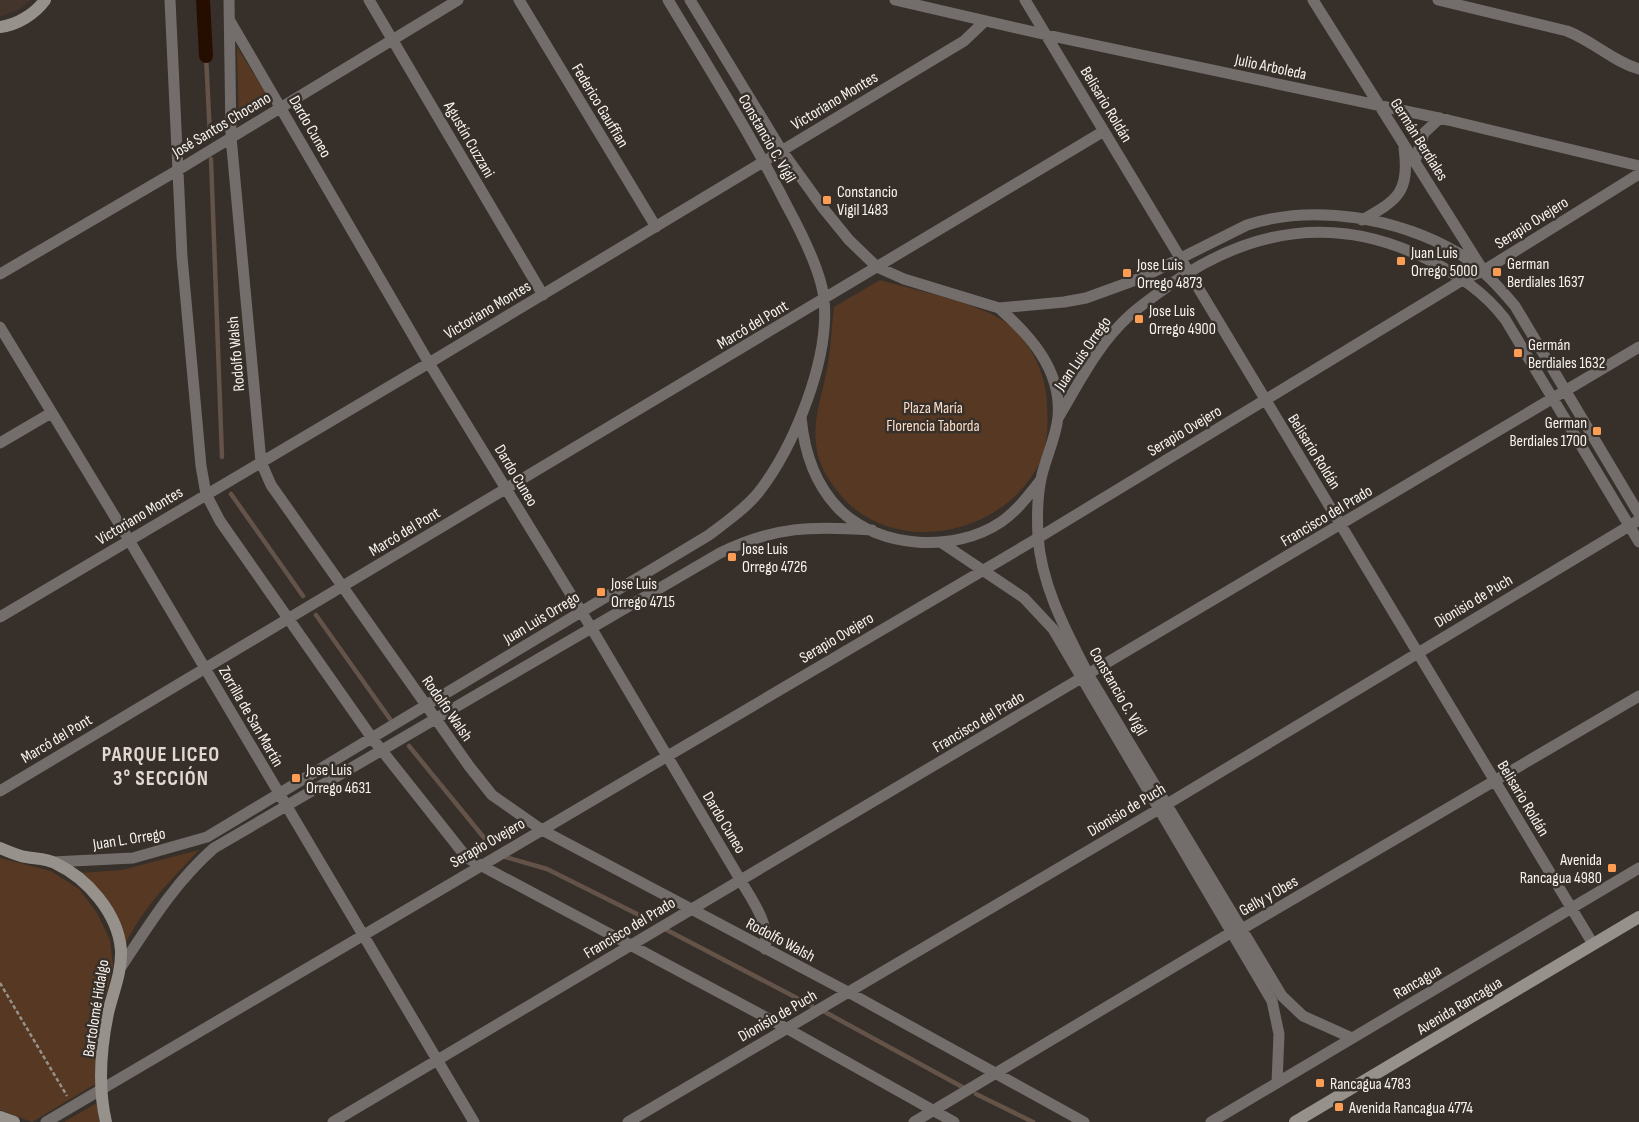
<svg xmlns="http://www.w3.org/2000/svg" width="1639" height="1122" viewBox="0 0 1639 1122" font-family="'Sofia Sans Condensed',sans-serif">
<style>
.built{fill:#43352c}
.green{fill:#573923}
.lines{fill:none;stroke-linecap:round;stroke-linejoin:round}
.stream{stroke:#645348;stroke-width:4.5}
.canal{stroke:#250e00;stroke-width:14}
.path{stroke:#97918c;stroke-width:2.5;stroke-dasharray:4 2.5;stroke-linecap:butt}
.street{stroke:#736e6c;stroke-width:11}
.secondary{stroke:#97918c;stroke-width:12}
.poi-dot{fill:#fc9d53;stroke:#37302a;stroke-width:2}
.labels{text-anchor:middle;stroke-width:5;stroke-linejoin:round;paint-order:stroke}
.street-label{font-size:16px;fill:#f8f3ef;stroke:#37302a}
.poi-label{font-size:16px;fill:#f8f3ef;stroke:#37302a;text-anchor:start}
.park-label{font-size:16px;fill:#fcdcc7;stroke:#37302a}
.district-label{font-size:21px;font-weight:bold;letter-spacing:1px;fill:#e2d8d1;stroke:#37302a}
</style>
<rect width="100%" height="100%" fill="#37302a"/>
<path class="built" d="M 0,0 L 31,0 L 20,9 L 0,17 Z"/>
<path class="green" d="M 237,47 L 271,102 L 239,123 Z
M 880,280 C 916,291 979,302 1008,324 C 1032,344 1047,375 1047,407 C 1048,425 1048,445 1040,462 C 1004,537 891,559 838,492 C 830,482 821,468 818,455 C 810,420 823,397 828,363 C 831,344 832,325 834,307 Z
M 199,850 C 171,880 143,907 125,945 L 80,873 L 122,870 Z
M 0,858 L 51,871 L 79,889 L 97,913 L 110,940 L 113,966 L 96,1036 L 95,1084 L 32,1122 L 0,1110 Z
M 97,1103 L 99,1122 L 64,1122 Z"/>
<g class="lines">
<path class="stream" d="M 206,56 L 210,136
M 211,159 L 222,457
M 231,494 L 303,596
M 316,615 L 390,719
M 409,746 L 490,845
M 502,856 L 547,869 L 645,918
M 663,928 L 812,1006
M 825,1012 L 966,1089
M 976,1094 L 1033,1122"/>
<path class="canal" d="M 203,0 L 206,56"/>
<path class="path" d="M 0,983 L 67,1096"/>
<path class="street" d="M 170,0 L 182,257 L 201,466 L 206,494 L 220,521 L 372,738 L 467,858 L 786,1028 L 954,1122
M 229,0 L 231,137 L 261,462 L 271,485 L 469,766 L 492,795 L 542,830 L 848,992 L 1084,1122
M 369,0 L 543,295
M 519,0 L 656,227
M 690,0 L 782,151 L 823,208 L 849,240 L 877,267 L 904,279 L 999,308 L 1064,302 L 1086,298 L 1141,278 L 1247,225 C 1315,203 1399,218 1460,254 C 1482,268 1499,287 1515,306 L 1639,514
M 895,0 L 1047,35 L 1448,120 L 1639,166
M 1025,0 L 1593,944
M 1313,0 L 1481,267
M 1438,0 L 1567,31 C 1593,41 1612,61 1639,69
M 230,21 L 429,363 L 592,629 L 741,881 C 753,902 770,923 765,949
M 1415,161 L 1424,133 L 1440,118
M 1362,220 C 1398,200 1410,192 1404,148
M 0,274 L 178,170 L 458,0
M 999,308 C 1031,336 1062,371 1058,417 C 1056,438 1045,459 1041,479 C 1037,498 1037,517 1038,536 C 1041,585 1066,631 1088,674 L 1282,996 L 1303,1016 L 1352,1038
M 0,327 L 129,540 L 474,1122
M 801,417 C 804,450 815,485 840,510 C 880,549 955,553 1001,522 C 1017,511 1028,496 1040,481
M 1058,418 C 1079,383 1098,344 1129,316 C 1142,304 1157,294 1171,284 C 1254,226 1340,214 1431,261 C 1461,277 1484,292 1505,319 L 1639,542
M 0,443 L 51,413
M 942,543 L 1024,598 L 1053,629 L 1272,1001 L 1279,1034 L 1277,1083
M 0,617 L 429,363 L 964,41 L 985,21
M 0,791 L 1104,131
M 53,862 L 133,858 L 207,837 L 709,535 C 726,522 745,509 758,493 C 794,447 830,359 824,300 C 822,273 800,230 787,206 C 751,135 709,68 668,0
M 121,967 C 149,925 175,882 214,848 L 720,553 C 775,526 812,526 872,530
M 46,1122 L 1038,538 L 1464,279 L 1483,271 L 1639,174
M 333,1122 L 1639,347
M 628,1122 L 1159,809 L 1639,520
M 914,1122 L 1232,932 L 1242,929 L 1639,696
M 1211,1122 L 1639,868"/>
<path class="secondary" d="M 0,27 C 17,25 35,14 45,0
M 0,848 C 7,851 14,854 21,856 C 32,859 45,858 55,863 C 87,878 118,913 121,950 C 122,972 113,992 108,1013 C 101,1047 98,1088 106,1122
M 0,1117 L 14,1122
M 1295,1122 L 1639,917"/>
</g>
<g class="poi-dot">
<rect x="822" y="195" width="10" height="10" rx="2.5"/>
<rect x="1396" y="256" width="10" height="10" rx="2.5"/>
<rect x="1492" y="267" width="10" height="10" rx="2.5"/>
<rect x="1122" y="268" width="10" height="10" rx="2.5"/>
<rect x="1134" y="314" width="10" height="10" rx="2.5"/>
<rect x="1513" y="348" width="10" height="10" rx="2.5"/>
<rect x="1592" y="426" width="10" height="10" rx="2.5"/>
<rect x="727" y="552" width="10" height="10" rx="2.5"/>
<rect x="596" y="587" width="10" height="10" rx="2.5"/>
<rect x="291" y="773" width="10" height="10" rx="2.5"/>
<rect x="1607" y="863" width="10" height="10" rx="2.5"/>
<rect x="1315" y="1078" width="10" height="10" rx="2.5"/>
<rect x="1334" y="1102" width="10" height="10" rx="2.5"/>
</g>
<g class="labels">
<g class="street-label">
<text transform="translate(1271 66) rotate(12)" y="6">Julio Arboleda</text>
<text transform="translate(834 100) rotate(-31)" y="6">Victoriano Montes</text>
<text transform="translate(1107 104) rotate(59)" y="6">Belisario Roldán</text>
<text transform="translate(601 105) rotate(59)" y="6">Federico Gauffian</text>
<text transform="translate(221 124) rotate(-31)" y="6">José Santos Chocano</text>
<text transform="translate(311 126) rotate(60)" y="6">Dardo Cuneo</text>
<text transform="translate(768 138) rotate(60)" y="6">Constancio C. Vigil</text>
<text transform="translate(470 139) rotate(60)" y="6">Agustín Cuzzani</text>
<text transform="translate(1420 139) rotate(58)" y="6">Germán Berdiales</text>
<text transform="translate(1531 222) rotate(-32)" y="6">Serapio Ovejero</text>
<text transform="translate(487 309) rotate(-31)" y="6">Victoriano Montes</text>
<text transform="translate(752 324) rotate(-31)" y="6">Marcó del Pont</text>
<text transform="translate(1082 353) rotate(-55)" y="6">Juan Luis Orrego</text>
<text transform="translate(235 354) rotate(-95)" y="6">Rodolfo Walsh</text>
<text transform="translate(1184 430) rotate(-31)" y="6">Serapio Ovejero</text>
<text transform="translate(1315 451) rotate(58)" y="6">Belisario Roldán</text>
<text transform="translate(517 475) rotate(59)" y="6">Dardo Cuneo</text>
<text transform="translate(139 515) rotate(-31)" y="6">Victoriano Montes</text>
<text transform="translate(1326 515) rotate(-31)" y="6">Francisco del Prado</text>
<text transform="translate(404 531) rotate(-31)" y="6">Marcó del Pont</text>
<text transform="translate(1473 600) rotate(-31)" y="6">Dionisio de Puch</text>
<text transform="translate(541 617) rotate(-31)" y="6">Juan Luis Orrego</text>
<text transform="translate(836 637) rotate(-31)" y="6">Serapio Ovejero</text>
<text transform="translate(1119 691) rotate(60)" y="6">Constancio C. Vigil</text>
<text transform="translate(448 708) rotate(55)" y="6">Rodolfo Walsh</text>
<text transform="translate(252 716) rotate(60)" y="6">Zorrilla de San Martín</text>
<text transform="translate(978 721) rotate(-31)" y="6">Francisco del Prado</text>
<text transform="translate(56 738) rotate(-31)" y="6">Marcó del Pont</text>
<text transform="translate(1524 798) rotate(59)" y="6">Belisario Roldán</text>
<text transform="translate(1126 809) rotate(-31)" y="6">Dionisio de Puch</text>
<text transform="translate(725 822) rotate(59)" y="6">Dardo Cuneo</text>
<text transform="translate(129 838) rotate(-9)" y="6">Juan L. Orrego</text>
<text transform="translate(487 842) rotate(-30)" y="6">Serapio Ovejero</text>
<text transform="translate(1268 895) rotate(-30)" y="6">Gelly y Obes</text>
<text transform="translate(629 927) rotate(-31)" y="6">Francisco del Prado</text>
<text transform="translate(781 939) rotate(28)" y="6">Rodolfo Walsh</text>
<text transform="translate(1417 981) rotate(-30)" y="6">Rancagua</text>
<text transform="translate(1459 1005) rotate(-31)" y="6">Avenida Rancagua</text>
<text transform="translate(95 1008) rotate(-81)" y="6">Bartolomé Hidalgo</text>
<text transform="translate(777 1015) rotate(-30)" y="6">Dionisio de Puch</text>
</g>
<g class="poi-label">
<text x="837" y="197">Constancio<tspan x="837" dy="18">Vigil 1483</tspan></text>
<text x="1411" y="258">Juan Luis<tspan x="1411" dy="18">Orrego 5000</tspan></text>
<text x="1507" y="269">German<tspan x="1507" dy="18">Berdiales 1637</tspan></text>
<text x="1137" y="270">Jose Luis<tspan x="1137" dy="18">Orrego 4873</tspan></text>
<text x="1149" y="316">Jose Luis<tspan x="1149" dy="18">Orrego 4900</tspan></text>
<text x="1528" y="350">Germán<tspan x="1528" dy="18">Berdiales 1632</tspan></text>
<text x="1587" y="428" text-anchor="end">German<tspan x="1587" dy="18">Berdiales 1700</tspan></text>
<text x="742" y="554">Jose Luis<tspan x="742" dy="18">Orrego 4726</tspan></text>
<text x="611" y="589">Jose Luis<tspan x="611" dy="18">Orrego 4715</tspan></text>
<text x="306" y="775">Jose Luis<tspan x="306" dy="18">Orrego 4631</tspan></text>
<text x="1602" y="865" text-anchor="end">Avenida<tspan x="1602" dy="18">Rancagua 4980</tspan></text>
<text x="1330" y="1089">Rancagua 4783</text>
<text x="1349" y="1113">Avenida Rancagua 4774</text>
</g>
<g class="park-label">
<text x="933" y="413">Plaza María<tspan x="933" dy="18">Florencia Taborda</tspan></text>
</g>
<g class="district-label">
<text x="161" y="761">PARQUE LICEO<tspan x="161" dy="24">3° SECCIÓN</tspan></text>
</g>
</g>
</svg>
